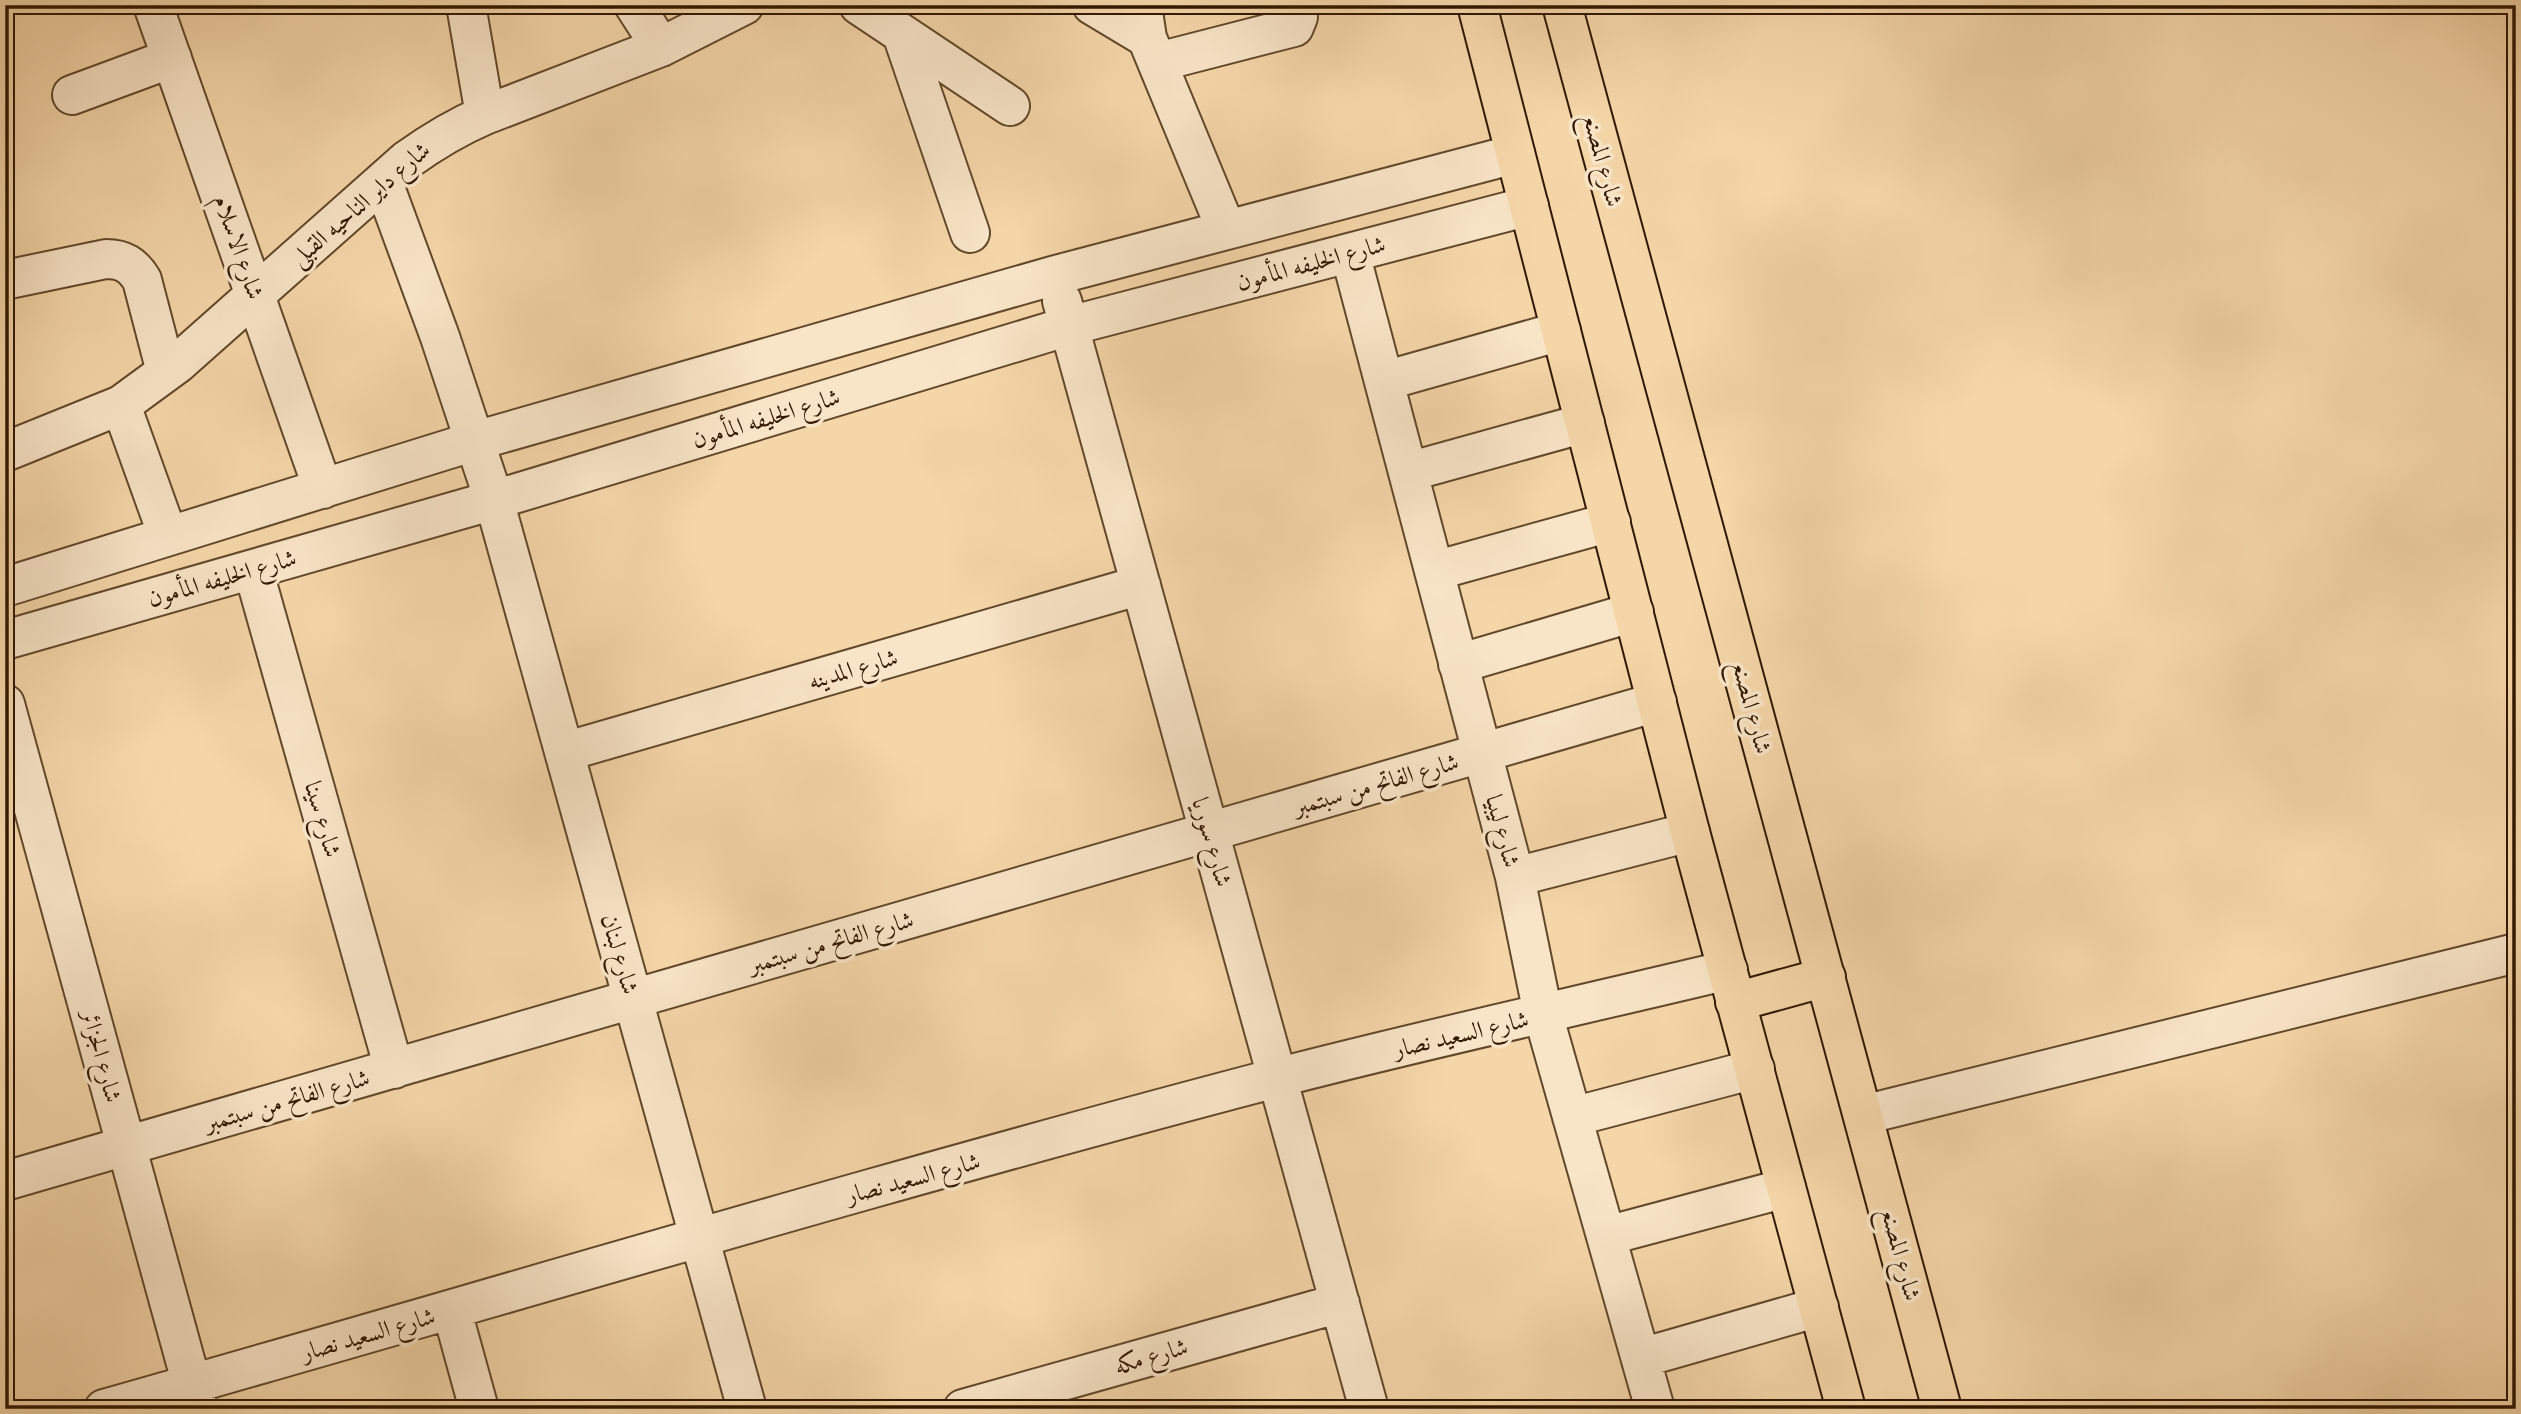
<svg xmlns="http://www.w3.org/2000/svg" width="2521" height="1414" viewBox="0 0 2521 1414" font-family="'IM FELL Great Primer',Amiri,serif">
<style>
.lines{fill:none;stroke-linecap:round;stroke-linejoin:round}
.minor-casing{stroke:#62482a;stroke-width:42}
.major-casing{stroke:#311800;stroke-width:42}
.minor{stroke:#f8e4c7;stroke-width:38}
.major{stroke:#f5d6a9;stroke-width:38}
.labels{text-anchor:middle;stroke-width:7;stroke-linejoin:round;paint-order:stroke}
.street-label{font-size:24px;fill:#311800;stroke:#f8e4c7}
</style>
<rect width="100%" height="100%" fill="#f5d6a9"/>
<filter id="stains"><feTurbulence type="fractalNoise" baseFrequency=".00286" numOctaves="4"/><feColorMatrix values="0 0 0 0 .2 0 0 0 0 .09 0 0 0 0 .02 0 0 0 .5 -.17"/></filter>
<radialGradient id="worn" r=".72"><stop offset=".6" stop-color="#630" stop-opacity="0"/><stop offset="1" stop-color="#630" stop-opacity=".3"/></radialGradient>
<g class="lines">
<defs>
<path id="minor" d="M 153,5 L 323,489
M 466,5 L 485,115
M 634,5 L 661,47
M 859,5 L 1010,106
M 1092,5 L 1147,38
M 1142,5 L 1147,38 L 1226,229
M 902,34 L 970,233
M 1158,62 L 1294,27 L 1298,17 L 1295,5
M 72,95 L 172,58
M 383,182 L 440,337 L 494,500 L 747,1409
M 1350,253 L 1515,877 L 1543,1014 L 1655,1409
M 5,280 L 106,259 C 123,259 133,265 142,280 L 166,372
M 1062,301 L 1369,1409
M 1384,381 L 1561,331
M 121,405 L 168,536
M 5,452 L 121,405 L 177,364 L 407,160 C 432,142 457,127 485,115 L 661,47 L 744,5
M 1408,472 L 1585,423
M 253,569 L 394,1069
M 1434,571 L 1611,522
M 5,587 L 475,441 L 1056,275 L 1515,154
M 5,640 L 494,500 L 1069,326 L 1529,206
M 1458,664 L 1634,612
M 5,704 L 198,1407
M 564,752 L 1141,585
M 1515,877 L 1690,832
M 1863,1115 L 2516,953
M 1572,1117 L 1755,1069
M 5,1181 L 1657,702
M 1606,1236 L 1786,1188
M 452,1311 L 479,1409
M 1641,1358 L 1819,1307
M 104,1409 C 495,1298 883,1181 1276,1078 C 1426,1039 1578,1006 1728,970
M 963,1409 L 1340,1303"/>
<path id="major" d="M 1477,5 L 1690,832 L 1846,1409
M 1562,5 L 1942,1409
M 1735,1002 L 1826,977"/>
</defs>
<use href="#minor" class="minor-casing"/>
<use href="#major" class="major-casing"/>
<use href="#minor" class="minor"/>
<use href="#major" class="major"/>
</g>
<g class="labels">
<g class="street-label">
<text transform="translate(1603 160) rotate(75)" y="8">شارع المصنع</text>
<text transform="translate(360 204) rotate(-41)" y="8">شارع داير الناحيه القبلى</text>
<text transform="translate(239 247) rotate(71)" y="8">شارع الاسلام</text>
<text transform="translate(1311 263) rotate(-15)" y="8">شارع الخليفه المأمون</text>
<text transform="translate(766 418) rotate(-17)" y="8">شارع الخليفه المأمون</text>
<text transform="translate(222 578) rotate(-16)" y="8">شارع الخليفه المأمون</text>
<text transform="translate(853 669) rotate(-16)" y="8">شارع المدينه</text>
<text transform="translate(1752 707) rotate(75)" y="8">شارع المصنع</text>
<text transform="translate(1376 784) rotate(-16)" y="8">شارع الفاتح من سبتمبر</text>
<text transform="translate(323 819) rotate(74)" y="8">شارع سينا</text>
<text transform="translate(1503 831) rotate(75)" y="8">شارع ليبيا</text>
<text transform="translate(1212 842) rotate(74)" y="8">شارع سوريا</text>
<text transform="translate(831 942) rotate(-16)" y="8">شارع الفاتح من سبتمبر</text>
<text transform="translate(620 954) rotate(74)" y="8">شارع لبنان</text>
<text transform="translate(1461 1034) rotate(-13)" y="8">شارع السعيد نصار</text>
<text transform="translate(102 1056) rotate(75)" y="8">شارع الجزائر</text>
<text transform="translate(287 1100) rotate(-16)" y="8">شارع الفاتح من سبتمبر</text>
<text transform="translate(913 1178) rotate(-15)" y="8">شارع السعيد نصار</text>
<text transform="translate(1901 1254) rotate(75)" y="8">شارع المصنع</text>
<text transform="translate(368 1334) rotate(-16)" y="8">شارع السعيد نصار</text>
<text transform="translate(1151 1356) rotate(-16)" y="8">شارع مكه</text>
</g>
</g>
<rect width="2521" height="1414" fill="none" stroke="#f5d6a9" stroke-width="28"/>
<rect x="7" y="7" width="2507" height="1400" fill="none" stroke="#311800" stroke-width="3.5"/>
<rect x="14" y="14" width="2493" height="1386" fill="none" stroke="#311800" stroke-width="2"/>
<rect width="100%" height="100%" filter="url(#stains)"/>
<rect width="100%" height="100%" fill="url(#worn)"/>
</svg>
